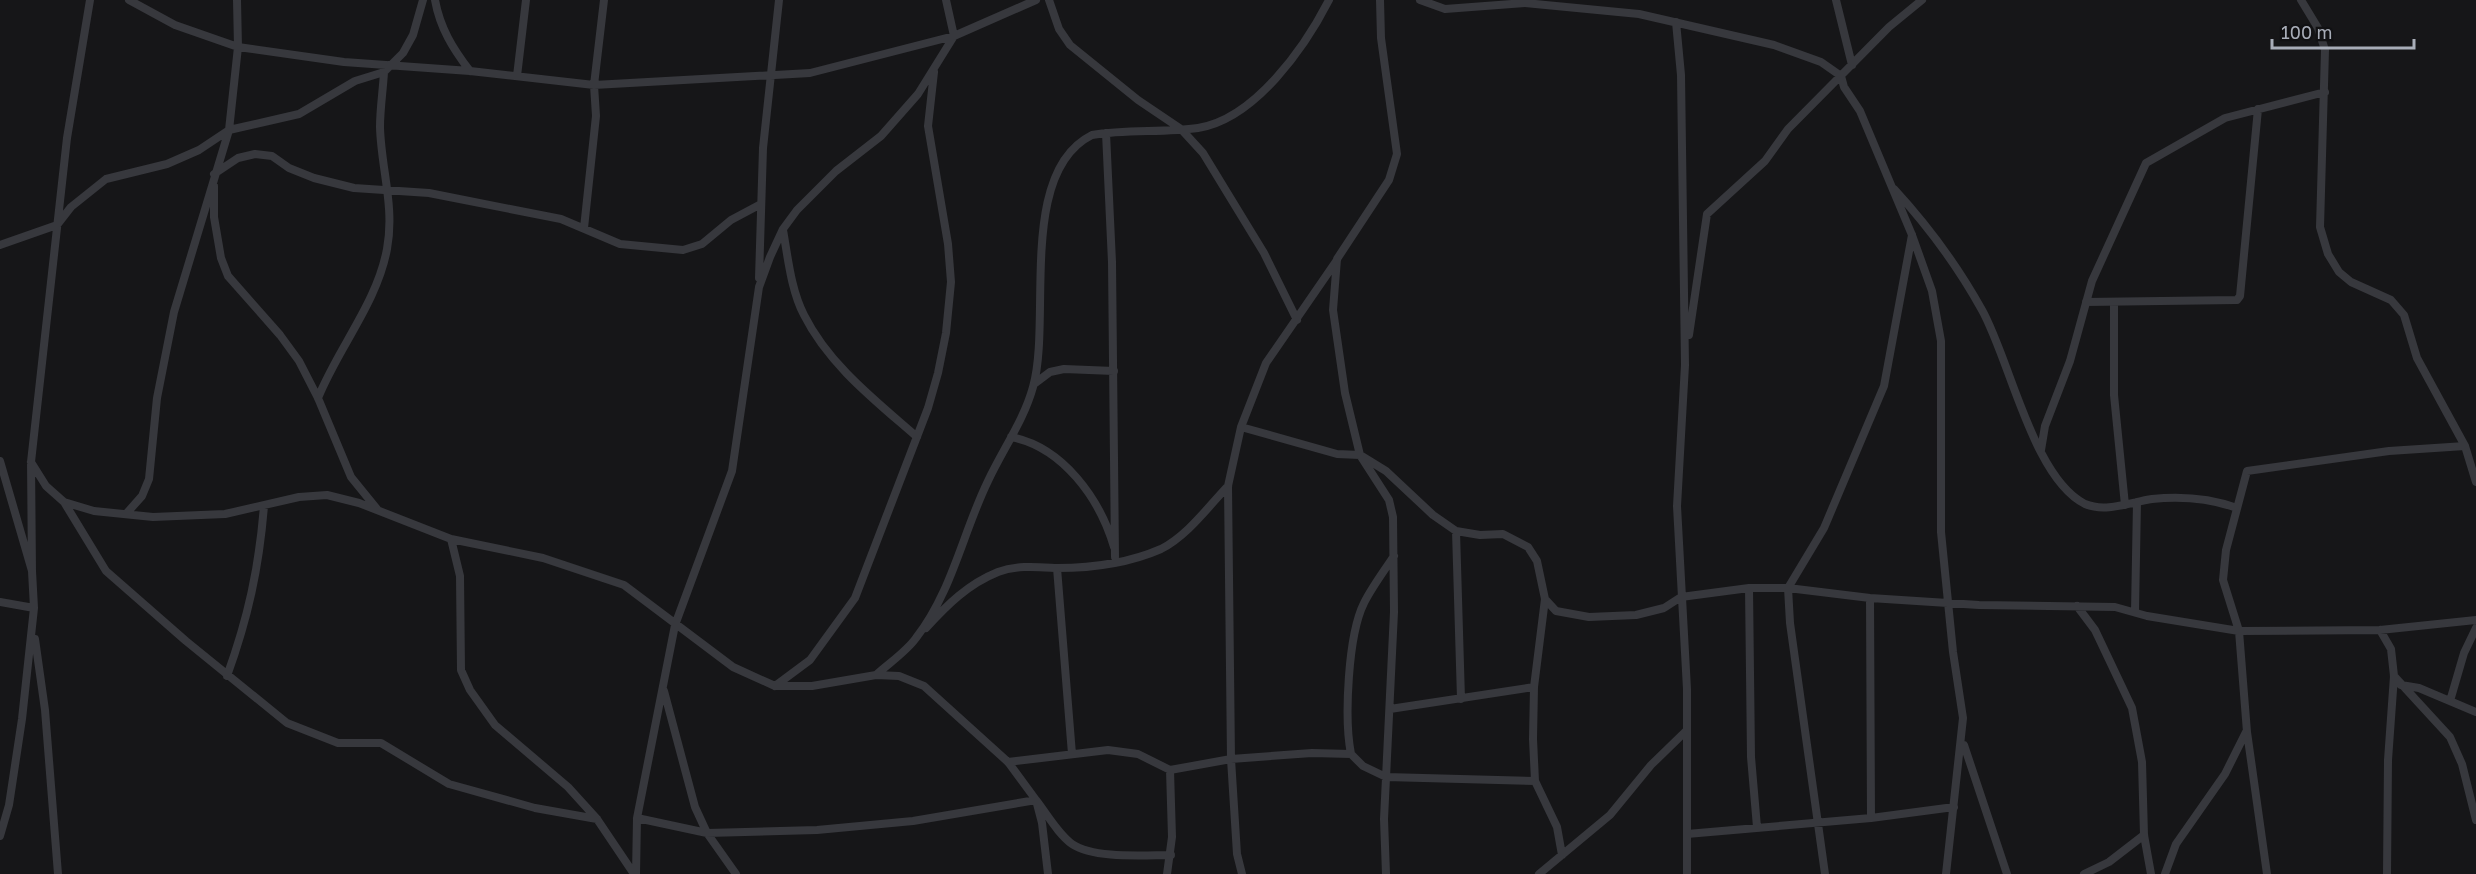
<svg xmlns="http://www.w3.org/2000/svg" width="2476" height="874" viewBox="0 0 2476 874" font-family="'Golos Text',sans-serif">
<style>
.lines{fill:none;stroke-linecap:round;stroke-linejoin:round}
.minor{stroke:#37383d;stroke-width:8}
</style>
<rect width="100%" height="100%" fill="#161618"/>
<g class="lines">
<path class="minor" d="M 129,0 L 175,25 L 238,47 L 344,62 L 470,71 L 594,85 L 810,73 L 954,36 L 1036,0
M 435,0 C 440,28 453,49 470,71
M 1049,0 L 1059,29 L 1070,45 L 1138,100 L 1181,129 L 1203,153 L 1264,253 L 1297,320
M 1380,0 L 1381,38 L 1397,154 L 1389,180 L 1337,259 L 1333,310 L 1345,393 L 1360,455 L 1389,500 L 1393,517 L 1394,612 L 1384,819 L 1386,874
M 1420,0 L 1445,9 L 1525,3 L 1639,14 L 1774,45 L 1821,62 L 1841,76 L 1844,87 L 1860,111 L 1912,235 L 1932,291 L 1941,341 L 1941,532 L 1953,652 L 1963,718 L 1946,874
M 1836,0 L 1852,65
M 2301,0 L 2318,28 L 2325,50 L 2320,227 L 2328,254 L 2339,272 L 2351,282 L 2391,300 L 2404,315 L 2417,358 L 2465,446 L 2476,482
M 1676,22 L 1681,75 L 1685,365 L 1677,506 L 1687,689 L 1687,874
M 517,76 L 526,0
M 1106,133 L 1112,262 L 1115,557
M 214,174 L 238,158 L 255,154 L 272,156 L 289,168 L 314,178 L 354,188 L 429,193 L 561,219 L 620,244 L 683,250 L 702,244 L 731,220 L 761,204
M 214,186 L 214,217 L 221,258 L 228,276 L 280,335 L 299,361 L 318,398 L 351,477 L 377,509
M 1894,189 C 1929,227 1957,265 1982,310 C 2010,360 2033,478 2085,504 C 2106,513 2131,502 2152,499 C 2181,496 2209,498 2237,508
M 584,228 L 596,116 L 594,85 L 604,0
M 783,230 C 788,258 791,290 804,315 C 829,365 876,401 917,437
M 0,245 L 57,225 L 71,207 L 106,179 L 167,164 L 199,150 L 229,130 L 299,114 L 355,81 L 384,72 L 403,53 L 413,35 L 423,0
M 759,278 L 763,148 L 779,0
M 2086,302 L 2237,300 L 2240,296 L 2258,109
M 2114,303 L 2114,395 L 2125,505
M 1689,335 L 1707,214 L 1765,161 L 1788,129 L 1889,27 L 1922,0
M 1034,384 L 1050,372 L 1064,369 L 1114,371
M 318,398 C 338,348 377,303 387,249 C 395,207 381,168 380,127 C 380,109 383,90 384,72
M 1241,427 L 1337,454 L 1360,455 L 1386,471 L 1433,515 L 1456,531 L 1480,535 L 1503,534 L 1528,547 L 1537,561 L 1545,599 L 1534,687 L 1533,739 L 1535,781 L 1557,827 L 1562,855
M 1011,437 C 1063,447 1100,499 1114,547
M 2041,450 L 2045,426 L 2070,361 L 2092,281 L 2146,163 L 2225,118 L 2325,92
M 0,461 L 32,571 L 34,608 L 22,719 L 9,805 L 0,836
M 31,462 L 46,486 L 64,502 L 94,511 L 153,517 L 225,514 L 299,497 L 327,495 L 359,503 L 451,539 L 543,558 L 624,585 L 733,667 L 775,686 L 812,686 L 876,675 L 899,676 L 924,686 L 1008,762 L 1036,800 L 1042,823 L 1048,874
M 64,502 L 106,571 L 186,641 L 287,723 L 338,743 L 381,743 L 449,784 L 535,808 L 597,819
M 126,514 L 142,496 L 149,479 L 157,398 L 174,312 L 229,130 L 238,47 L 237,0
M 1456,531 L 1461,699
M 451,539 L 460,576 L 461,670 L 470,690 L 495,725 L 568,787 L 597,819 L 634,874
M 1394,556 C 1384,571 1372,587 1364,603 C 1348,635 1344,719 1351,754 L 1363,766 L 1386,777 L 1535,781
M 1057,568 L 1072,754
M 32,571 L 31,462 L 67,138 L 90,0
M 1749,588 L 1751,757 L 1757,827
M 1870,598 L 1871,818
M 1545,599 L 1556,611 L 1589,617 L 1636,615 L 1664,608 L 1681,597 L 1749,588 L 1788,588 L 1870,598 L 1979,605 L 2115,607 L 2147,616 L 2239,631 L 2380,630 L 2476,620
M 0,602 L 34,608
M 2077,606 L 2095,630 L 2132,708 L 2142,762 L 2144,835 L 2151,874
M 2135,612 L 2137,502
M 926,628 C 947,605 968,584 998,572 C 1017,565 1037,567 1057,568 C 1091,568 1129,563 1161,549 C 1187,536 1208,507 1228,486
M 2380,630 L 2391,649 L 2394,676 L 2388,760 L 2387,874
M 35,639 L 45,710 L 58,874
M 876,675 C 889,663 906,652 916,638 C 952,592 963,532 988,481 C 1003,449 1024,420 1033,387 C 1052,321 1017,172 1092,135 C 1127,129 1163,133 1198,128 C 1255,119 1305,47 1329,0
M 227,676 C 248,618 259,568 264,506
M 2394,676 L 2450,737 L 2462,764 L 2476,820
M 2401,685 L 2419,688 L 2476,712
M 775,686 L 810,660 L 855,598 L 928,408 L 938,373 L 946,333 L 951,282 L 948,244 L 928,126 L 934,72
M 664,691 L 695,807 L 707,833 L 736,874
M 2450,701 L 2464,653 L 2476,628
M 1390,709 L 1534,687
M 1964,745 L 2007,874
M 1008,762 L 1108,750 L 1138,754 L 1170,770 L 1231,759 L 1312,753 L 1351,754
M 637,818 L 707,833 L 817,830 L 913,821 L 1036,800 C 1047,814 1058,834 1072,844 C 1094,859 1144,855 1171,855
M 1687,834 L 1871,818 L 1954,807
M 636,874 L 637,818 L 675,625 L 732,471 L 759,287 L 770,257 L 783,229 L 797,210 L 836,171 L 881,136 L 918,94 L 954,36 L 946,0
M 1167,874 L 1172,837 L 1170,770
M 1242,874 L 1237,854 L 1231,759 L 1228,486 L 1241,427 L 1266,363 L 1337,260
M 1539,874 L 1610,815 L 1651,765 L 1686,731
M 1825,874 L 1790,623 L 1788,588 L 1824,528 L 1884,386 L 1912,235
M 2084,874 L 2109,862 L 2144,835
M 2165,874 L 2176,844 L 2225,774 L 2246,732
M 2267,874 L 2247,732 L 2239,631 L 2223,580 L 2226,550 L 2247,471 L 2389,451 L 2465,446"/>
</g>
<path d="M2272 39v9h142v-9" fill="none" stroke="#a8adb8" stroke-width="3"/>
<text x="2281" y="39" font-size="18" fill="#a8adb8" stroke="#111113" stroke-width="4.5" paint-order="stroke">100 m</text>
</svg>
